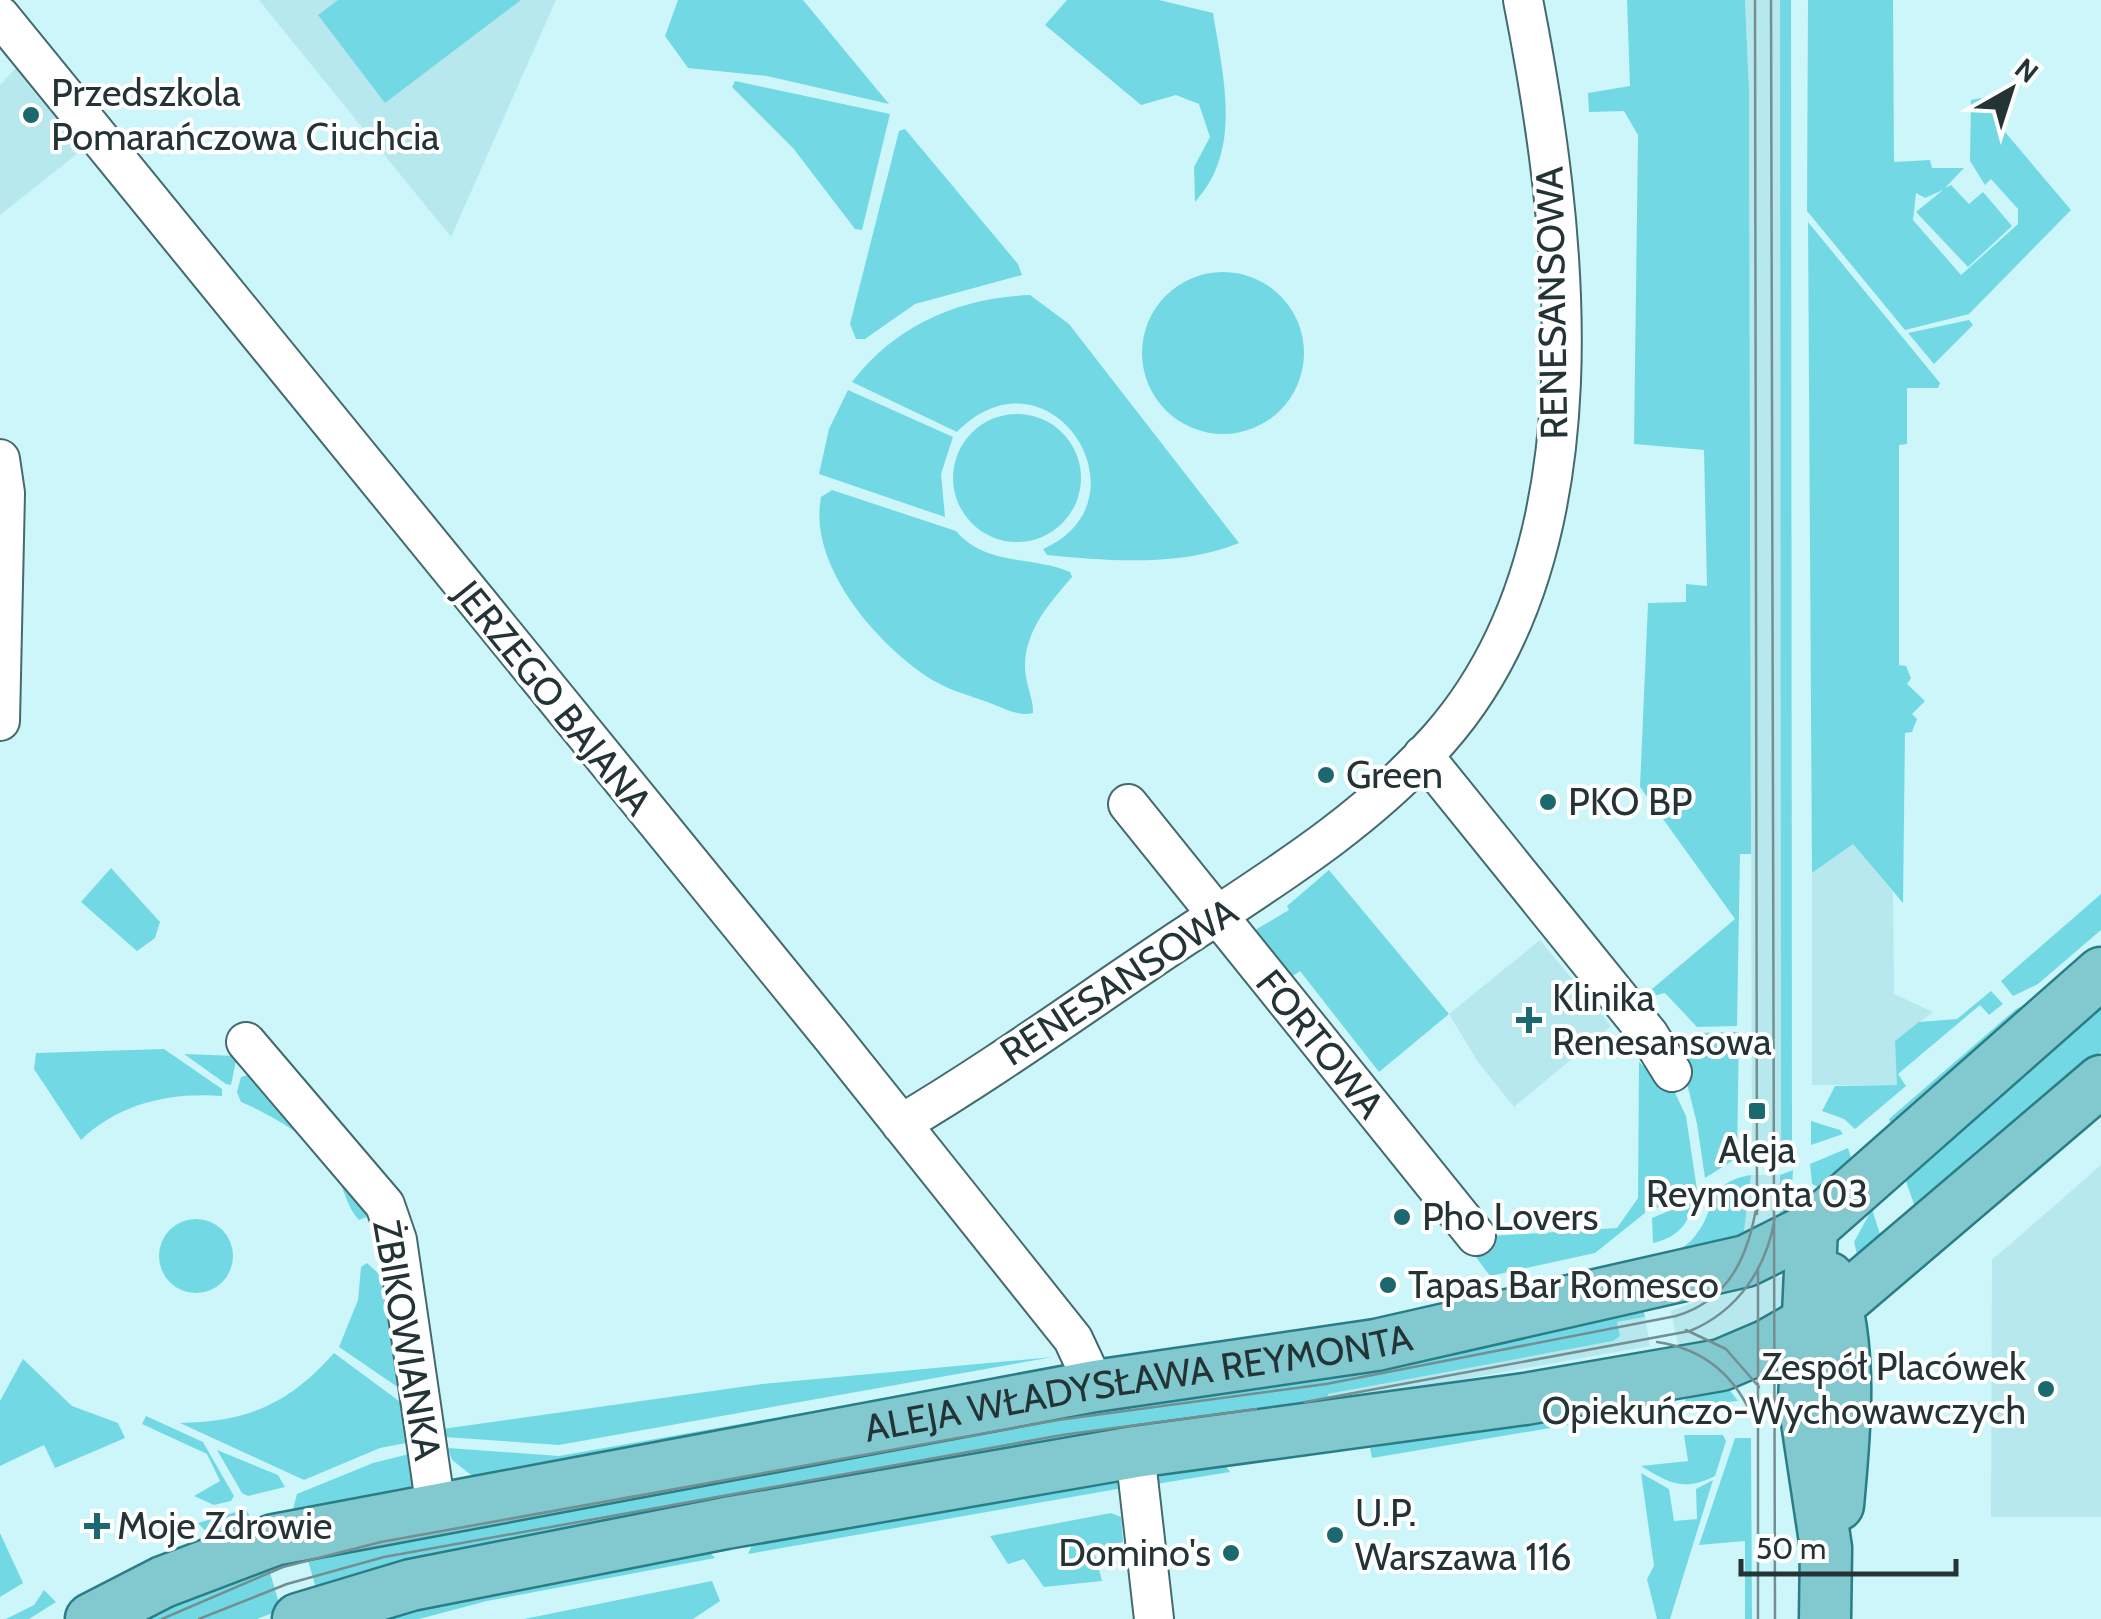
<svg xmlns="http://www.w3.org/2000/svg" width="2101" height="1619" viewBox="0 0 2101 1619" font-family="Cabin,sans-serif">
<style>
.built{fill:#b7e8ee}
.green{fill:#72d9e4}
.lines{fill:none;stroke-linecap:round;stroke-linejoin:round}
.minor-casing{stroke:#446a6e;stroke-width:42}
.major-casing{stroke:#2a7d85;stroke-width:55}
.minor{stroke:#fff;stroke-width:38}
.major{stroke:#82c8cf;stroke-width:50}
.tram{stroke:#738f92;stroke-width:2.5}
.poi-dot{fill:#1c686f;stroke:#fff;stroke-width:4}
.labels{text-anchor:middle;stroke-width:8;stroke-linejoin:round;paint-order:stroke}
.poi-label{font-size:38px;fill:#243436;stroke:#fff;text-anchor:start}
.street-label{font-size:38px;fill:#243436;stroke:#fff}
</style>
<rect width="100%" height="100%" fill="#cdf6fb"/>
<path class="built" d="M 259,0 L 556,0 L 451,237 L 326,83 Z
M 1745,0 L 1780,0 L 1781,1150 L 1752,1149 L 1749,90 Z
M 19,65 L 87,146 L 0,215 L 0,85 Z
M 1853,844 L 1893,892 L 1894,994 L 1933,1012 L 1895,1041 L 1898,1085 L 1812,1085 L 1812,873 Z
M 1540,940 L 1611,1026 L 1514,1107 L 1478,1062 L 1449,1014 Z
M 2101,1165 L 2101,1517 L 1991,1517 L 1992,1260 Z
M 1751,1175 L 1780,1175 L 1780,1217 L 1743,1239 Z
M 1769,1273 L 1789,1280 L 1793,1313 L 1680,1354 L 1671,1311 Z
M 1645,1317 L 1650,1346 L 1330,1403 L 1328,1394 L 1612,1341 L 1617,1322 Z"/>
<path class="green" d="M 338,0 L 521,0 L 385,103 L 318,15 Z
M 678,0 L 803,0 L 889,104 L 767,76 L 688,68 L 665,36 Z
M 1067,0 L 1159,0 L 1213,13 C 1223,76 1243,150 1195,202 L 1194,167 L 1210,137 L 1199,104 L 1176,95 L 1141,105 L 1045,25 Z
M 1627,0 L 1745,0 L 1749,90 L 1751,854 L 1740,854 L 1737,1026 L 1697,1027 L 1665,993 L 1639,1000 L 1735,919 L 1640,787 L 1648,603 L 1686,602 L 1686,584 L 1707,586 L 1704,450 L 1634,444 L 1638,135 L 1624,111 L 1589,112 L 1588,93 L 1630,86 Z
M 1780,0 L 1791,0 L 1792,1154 L 1781,1153 Z
M 1808,0 L 1893,0 L 1894,162 L 1930,160 L 1932,168 L 1964,168 L 1945,188 L 1951,185 L 1969,204 L 1983,192 L 2012,226 L 1968,267 L 1916,212 L 1943,190 L 1925,198 L 1916,193 L 1913,220 L 1961,275 L 2018,224 L 2018,209 L 1991,179 L 1985,185 L 1970,161 L 1971,100 L 1981,98 L 1998,113 L 1994,119 L 2071,210 L 1969,314 L 1905,330 L 1807,211 Z
M 735,81 L 890,114 L 862,230 L 855,229 L 793,148 L 732,87 Z
M 905,129 L 1018,264 L 1022,275 L 915,304 L 865,339 L 856,339 L 850,324 L 899,131 Z
M 1808,222 L 1940,383 L 1938,388 L 1907,388 L 1907,444 L 1899,445 L 1899,665 L 1906,666 L 1911,678 L 1907,684 L 1925,701 L 1912,714 L 1917,719 L 1912,732 L 1905,733 L 1903,903 L 1853,844 L 1812,873 Z
M1142 353a81 81 0 1 1 162 0a81 81 0 1 1-162 0Z
M 1030,295 L 1069,324 L 1239,543 C 1182,567 1107,561 1047,555 L 1043,549 C 1154,500 1049,339 957,432 L 852,382 C 896,325 958,298 1030,295 Z
M 1969,320 L 1973,325 L 1934,364 L 1908,333 Z
M 848,390 L 953,437 L 941,474 L 945,517 L 819,474 L 829,429 Z
M953 478a64 64 0 1 1 128 0a64 64 0 1 1-128 0Z
M 832,490 L 956,531 C 987,567 1031,555 1070,572 L 1072,577 C 1049,604 1025,630 1025,667 C 1025,683 1034,700 1033,713 C 1020,717 1003,708 990,703 C 968,695 945,689 926,676 C 874,641 808,564 821,497 Z
M 111,868 L 160,922 L 155,938 L 137,951 L 81,902 Z
M 1329,870 L 1449,1014 L 1379,1072 L 1300,971 L 1284,982 L 1245,936 L 1289,910 L 1287,906 Z
M 2101,894 L 2101,930 L 2038,984 L 2013,996 L 2001,981 Z
M 1991,991 L 2003,1004 L 1989,1015 L 1980,1005 L 1898,1074 L 1906,1086 L 1855,1129 L 1844,1119 L 1822,1111 L 1835,1086 L 1897,1085 L 1895,1041 L 1919,1022 L 1957,1019 Z
M 2035,1000 L 1891,1124 L 1889,1119 L 2016,1009 Z
M 2101,1008 L 2101,1052 L 1919,1218 L 1904,1176 Z
M 1739,1032 L 1737,1158 L 1705,1178 L 1697,1124 L 1679,1051 L 1697,1033 Z
M 164,1049 L 222,1089 L 222,1096 C 171,1092 119,1103 81,1140 L 34,1069 L 36,1053 Z
M 184,1054 L 237,1056 L 231,1085 L 226,1084 Z
M 1639,1062 L 1655,1077 L 1667,1076 L 1686,1116 L 1697,1190 L 1652,1210 L 1645,1207 L 1645,1213 L 1595,1253 L 1490,1276 L 1467,1245 L 1491,1236 L 1617,1228 L 1638,1198 Z
M 257,1072 L 372,1215 L 359,1220 C 348,1209 345,1192 338,1178 C 318,1141 278,1118 241,1102 L 237,1092 L 241,1077 Z
M 1811,1121 L 1840,1130 L 1843,1134 L 1811,1145 Z
M 1848,1148 L 1851,1158 L 1818,1187 L 1812,1184 L 1810,1164 Z
M 1793,1170 L 1791,1207 L 1780,1217 L 1780,1175 Z
M 1751,1175 L 1743,1239 L 1670,1256 C 1679,1250 1689,1244 1695,1236 C 1718,1209 1704,1183 1751,1175 Z
M 1695,1200 C 1688,1224 1679,1237 1653,1243 L 1652,1218 Z
M 1872,1209 L 1884,1247 L 1859,1262 L 1854,1242 Z
M159 1256a37 37 0 1 1 74 0a37 37 0 1 1-74 0Z
M 367,1263 L 380,1275 L 399,1388 L 339,1347 L 358,1300 L 361,1267 Z
M 1642,1303 L 1645,1317 L 1617,1322 L 1620,1336 L 1613,1341 L 1328,1394 L 1332,1414 L 318,1596 L 304,1546 Z
M 334,1353 L 403,1404 L 411,1442 L 380,1448 L 304,1480 L 180,1423 C 247,1422 289,1404 334,1353 Z
M 1053,1357 L 559,1445 L 444,1437 L 442,1429 L 762,1384 Z
M 23,1359 L 72,1406 L 118,1423 L 125,1438 L 55,1468 L 44,1445 L 0,1466 L 0,1401 Z
M 1056,1368 L 475,1478 L 452,1460 L 448,1448 L 559,1456 Z
M 1726,1385 L 1738,1401 L 1686,1406 L 1684,1393 Z
M 1631,1404 L 1633,1414 L 1372,1458 L 1370,1448 Z
M 146,1416 L 203,1442 L 234,1496 L 231,1501 L 214,1505 L 194,1496 L 220,1481 L 207,1454 L 142,1424 Z
M 1684,1435 L 1723,1435 L 1726,1441 L 1715,1476 C 1684,1492 1669,1483 1641,1466 L 1688,1461 Z
M 1735,1438 L 1751,1438 L 1752,1619 L 1745,1619 L 1745,1541 L 1699,1545 Z
M 217,1450 L 278,1475 L 285,1487 L 248,1496 L 242,1493 Z
M 417,1452 L 419,1479 L 413,1490 L 292,1513 L 297,1494 L 373,1463 Z
M 1225,1465 L 1230,1472 L 1156,1484 L 1163,1469 Z
M 1641,1473 L 1669,1489 L 1674,1521 L 1697,1519 L 1696,1489 L 1713,1480 L 1670,1619 L 1657,1619 L 1647,1579 L 1654,1566 Z
M 1117,1480 L 1123,1488 L 748,1554 L 754,1541 Z
M 246,1509 L 253,1523 L 210,1536 L 198,1523 Z
M 1111,1513 L 1121,1517 L 1123,1542 L 1094,1550 L 1102,1581 L 1044,1587 L 1024,1559 L 1008,1564 L 990,1536 Z
M 0,1533 L 23,1583 L 0,1597 Z
M 707,1549 L 715,1558 L 487,1601 L 419,1619 L 384,1619 L 386,1613 Z
M 266,1559 L 281,1610 L 257,1619 L 123,1619 Z
M 712,1581 L 720,1601 L 693,1619 L 524,1619 Z
M 44,1590 L 56,1602 L 29,1619 L 6,1619 L 34,1605 Z"/>
<g class="lines">
<defs>
<path id="minor" d="M 0,16 L 832,1037 L 1073,1339 L 1095,1386
M 0,459 L 5,493 L 0,721
M 1423,755 L 1649,1035 L 1672,1072
M 1128,804 L 1476,1236
M 246,1042 L 385,1205 L 397,1240 L 436,1509
M 901,1124 C 994,1069 1082,1005 1172,945 C 1267,882 1363,825 1439,739 C 1607,549 1568,229 1523,0
M 1135,1452 L 1154,1619"/>
<g id="major">
<path d="M 1812,1228 L 1804,1402 L 1826,1548 L 1825,1619"/>
<path d="M 1829,1278 C 1853,1349 1845,1430 1838,1505"/>
<path id="s1" d="M 91,1619 L 163,1582 L 274,1540 L 1095,1386 L 1376,1345 L 1746,1261 L 1812,1228 L 2101,973"/>
<path d="M 298,1619 L 411,1585 L 726,1523 L 1135,1452 L 1525,1399 L 1721,1365 L 1768,1345 L 1838,1305 L 2101,1081"/>
</g>
</defs>
<use href="#minor" class="minor-casing"/>
<use href="#major" class="major-casing"/>
<use href="#minor" class="minor"/>
<use href="#major" class="major"/>
<path class="tram" d="M 1755,0 L 1757,1214
M 1771,0 L 1775,1619
M 1758,1269 L 1758,1619
M 1686,1330 L 1726,1349 L 1759,1387
M 1657,1342 C 1706,1349 1737,1377 1755,1423
M 1305,1402 L 1690,1331 C 1738,1311 1767,1268 1775,1217
M 162,1619 L 283,1567 L 381,1542 L 1058,1420 L 1326,1384 L 1676,1316 C 1730,1300 1749,1254 1757,1203
M 199,1619 L 287,1584 L 384,1557 L 1062,1435 L 1256,1409"/>
</g>
<g class="poi-dot">
<circle cx="31" cy="115" r="10"/>
<circle cx="1326" cy="775" r="10"/>
<circle cx="1548" cy="802" r="10"/>
<path d="M1524 1005h10v10h10v10h-10v10h-10v-10h-10v-10h10z"/>
<rect x="1747" y="1101" width="20" height="20" rx="5"/>
<circle cx="1402" cy="1217" r="10"/>
<circle cx="1388" cy="1285" r="10"/>
<circle cx="2046" cy="1389" r="10"/>
<path d="M92 1511h10v10h10v10h-10v10h-10v-10h-10v-10h10z"/>
<circle cx="1335" cy="1535" r="10"/>
<circle cx="1231" cy="1553" r="10"/>
</g>
<g class="labels">
<g class="poi-label">
<text x="51" y="106">Przedszkola<tspan x="51" dy="44">Pomarańczowa Ciuchcia</tspan></text>
<text x="1346" y="788">Green</text>
<text x="1568" y="815">PKO BP</text>
<text x="1552" y="1011">Klinika<tspan x="1552" dy="44">Renesansowa</tspan></text>
<text x="1757" y="1163" text-anchor="middle">Aleja<tspan x="1757" dy="44">Reymonta 03</tspan></text>
<text x="1422" y="1230">Pho Lovers</text>
<text x="1408" y="1298">Tapas Bar Romesco</text>
<text x="2026" y="1380" text-anchor="end">Zespół Placówek<tspan x="2026" dy="44">Opiekuńczo-Wychowawczych</tspan></text>
<text x="1355" y="1526">U.P.<tspan x="1355" dy="44">Warszawa 116</tspan></text>
<text x="117" y="1539">Moje Zdrowie</text>
<text x="1211" y="1566" text-anchor="end">Domino's</text>
</g>
<g class="street-label">
<text transform="translate(1552 303) rotate(-91)" y="13">RENESANSOWA</text>
<text transform="translate(553 698) rotate(51)" y="13">JERZEGO BAJANA</text>
<text transform="translate(1119 982) rotate(-33)" y="13">RENESANSOWA</text>
<text transform="translate(1320 1044) rotate(51)" y="13">FORTOWA</text>
<text transform="translate(407 1340) rotate(80)" y="13">ŻBIKOWIANKA</text>
<text dy="13" stroke="none"><textPath href="#s1" startOffset="1078">ALEJA WŁADYSŁAWA REYMONTA</textPath></text>
</g>
</g>
<g transform="translate(2011 90) rotate(39)" stroke="#ffffff" stroke-width="8" paint-order="stroke">
<path d="M0-8L18 38L0 25L-18 38Z" fill="#243436"/>
<text y="-15" font-size="28" font-weight="bold" text-anchor="middle" fill="#243436">N</text>
</g>
<path d="M1741 1559v15h215v-15" fill="none" stroke="#243436" stroke-width="5"/>
<text x="1756" y="1559" font-size="30" fill="#243436" stroke="#ffffff" stroke-width="8" paint-order="stroke">50 m</text>
</svg>
